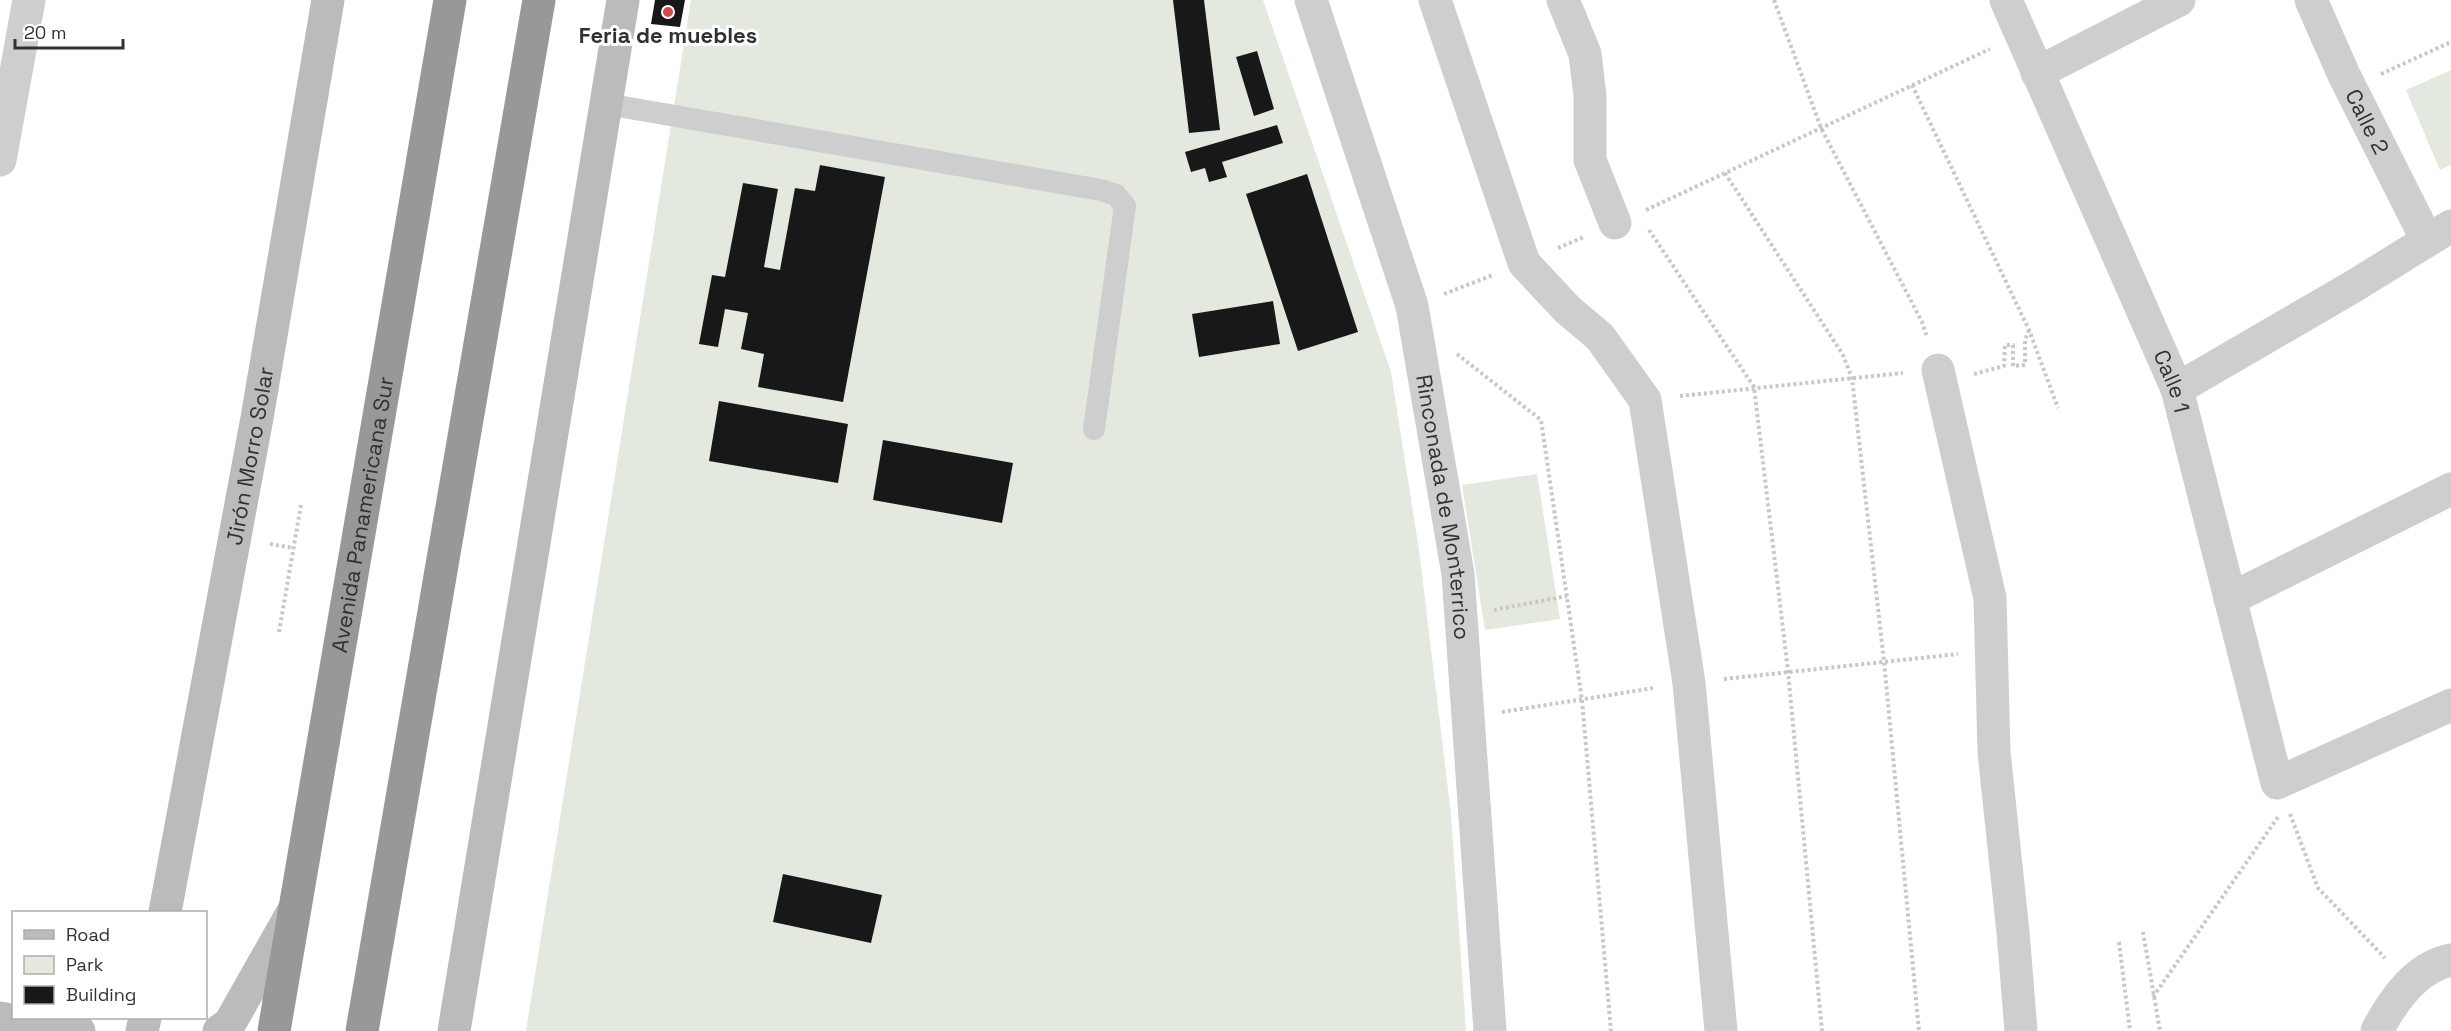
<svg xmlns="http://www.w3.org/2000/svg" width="2451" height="1031" viewBox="0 0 2451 1031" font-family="'Space Grotesk',sans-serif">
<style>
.green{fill:#e3e9de}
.building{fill:#181818}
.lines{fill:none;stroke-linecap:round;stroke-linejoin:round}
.path{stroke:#c8c8c8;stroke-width:4;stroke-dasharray:3 3;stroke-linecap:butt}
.lane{stroke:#cecece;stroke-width:22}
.street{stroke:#cecece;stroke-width:33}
.secondary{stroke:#bbb;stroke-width:33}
.highway{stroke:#989898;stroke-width:33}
.poi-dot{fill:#d24b49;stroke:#fff;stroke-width:2}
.labels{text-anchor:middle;stroke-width:6;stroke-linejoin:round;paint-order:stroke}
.poi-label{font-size:22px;font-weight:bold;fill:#313131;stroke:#fff}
.street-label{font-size:22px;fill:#313131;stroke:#fff}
</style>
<rect width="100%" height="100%" fill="#fff"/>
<path class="green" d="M 691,0 L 1263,0 L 1391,372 L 1419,550 L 1451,814 L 1466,1031 L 526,1031 Z
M 2451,70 L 2451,165 L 2440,170 L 2406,90 Z
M 1537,474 L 1560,619 L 1485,630 L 1462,485 Z"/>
<path class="building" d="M 655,0 L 685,0 L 680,27 L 651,24 Z
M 1173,0 L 1204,0 L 1220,130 L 1189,133 Z
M 1257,51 L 1274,109 L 1254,116 L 1236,57 Z
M 1277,125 L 1283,143 L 1222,162 L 1227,177 L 1209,182 L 1205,168 L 1191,172 L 1185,152 Z
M 820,165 L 885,177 L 843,402 L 758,387 L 764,354 L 741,349 L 748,313 L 725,309 L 718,347 L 699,344 L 712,275 L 725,277 L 743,183 L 778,189 L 764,267 L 780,270 L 795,188 L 815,191 Z
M 1307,174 L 1358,332 L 1298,351 L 1246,194 Z
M 1273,301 L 1280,344 L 1199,357 L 1192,314 Z
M 719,401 L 848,424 L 838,483 L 709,461 Z
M 883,440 L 1013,463 L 1002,523 L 873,500 Z
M 783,874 L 882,895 L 871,943 L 773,922 Z"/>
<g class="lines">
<path class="path" d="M 1774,0 L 1821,128 L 1922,322 L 1927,337
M 2381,74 L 2451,42
M 1912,85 L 2029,330 L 2058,408
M 1725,173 L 1843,355 L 1852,378 L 1884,661 L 1919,1031
M 1646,210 L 1990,49
M 1649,230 L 1754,387 L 1788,671 L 1822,1031
M 1558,248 L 1584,237
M 1444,294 L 1493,275
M 1457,354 L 1541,420 L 1582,700 L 1611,1031
M 1974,374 L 2004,366 L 2005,345 L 2013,345 L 2013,366 L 2025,365 L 2025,340 L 2029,330
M 1680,396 L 1903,373
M 270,544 L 293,548
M 1494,610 L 1567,596
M 279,632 L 301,505
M 1724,679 L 1958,654
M 1502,712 L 1654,688
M 2290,814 L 2318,888 L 2385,958
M 2143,932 L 2160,1031
M 2119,942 L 2130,1031
M 2153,997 L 2278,817"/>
<path class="lane" d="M 606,104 L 1101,190 L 1116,195 L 1125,206 L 1094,429"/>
<g class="street">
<path id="s1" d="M 1311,0 L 1412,306 L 1458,574 L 1490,1031"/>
<path d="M 1435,0 L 1524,263 L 1568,310 L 1600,337 L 1645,400 L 1689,683 L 1721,1031"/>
<path d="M 1563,0 L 1585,54 L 1590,96 L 1590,160 L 1615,223"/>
<path id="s2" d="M 2006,0 L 2177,389 L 2277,783 L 2451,705"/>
<path id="s3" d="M 2311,0 L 2344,75 L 2427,240"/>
<path d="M 2037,73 L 2179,0"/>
<path d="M 0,160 L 29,0"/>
<path d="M 1938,370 L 1990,598 L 1994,752 L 2013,932 L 2021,1031"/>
<path d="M 2177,389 L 2354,286 L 2451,226"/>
<path d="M 2230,599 L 2451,489"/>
<path d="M 2377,1031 C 2393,1000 2416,967 2451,960"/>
</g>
<g class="secondary">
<path id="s4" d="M 165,912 L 257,418 L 328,0"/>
<path d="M 0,1018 L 79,1031"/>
<path d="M 142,1031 L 145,1018"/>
<path d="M 219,1031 L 230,1023 L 294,910"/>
<path d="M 454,1031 L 623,0"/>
</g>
<g class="highway">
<path id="s5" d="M 274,1031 L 450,0"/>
<path d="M 362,1031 L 539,0"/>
</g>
</g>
<circle class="poi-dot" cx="668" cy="12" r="6"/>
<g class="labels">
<g class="poi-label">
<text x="668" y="43">Feria de muebles</text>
</g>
<g class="street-label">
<text dy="8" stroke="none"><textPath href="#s3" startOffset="134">Calle 2</textPath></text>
<text dy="8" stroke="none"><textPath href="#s2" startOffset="416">Calle 1</textPath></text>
<text dy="8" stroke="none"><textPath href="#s4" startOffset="464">Jirón Morro Solar</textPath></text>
<text dy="8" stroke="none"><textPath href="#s1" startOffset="526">Rinconada de Monterrico</textPath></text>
<text dy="8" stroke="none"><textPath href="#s5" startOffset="524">Avenida Panamericana Sur</textPath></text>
</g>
</g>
<rect x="12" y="911" width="195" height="108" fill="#ffffff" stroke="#adadad" stroke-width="1.5"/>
<rect x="24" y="930" width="30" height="9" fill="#bbbbbb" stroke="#adadad" stroke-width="1.5"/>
<text x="66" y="941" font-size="18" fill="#313131">Road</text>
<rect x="24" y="956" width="30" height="18" fill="#e3e9de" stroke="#adadad" stroke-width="1.5"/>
<text x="66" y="971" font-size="18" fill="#313131">Park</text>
<rect x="24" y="986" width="30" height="18" fill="#181818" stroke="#adadad" stroke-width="1.5"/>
<text x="66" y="1001" font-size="18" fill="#313131">Building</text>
<path d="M15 39v9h108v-9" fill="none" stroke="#313131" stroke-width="3"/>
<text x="24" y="39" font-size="18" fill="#313131" stroke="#ffffff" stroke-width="4.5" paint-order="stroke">20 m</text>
</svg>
